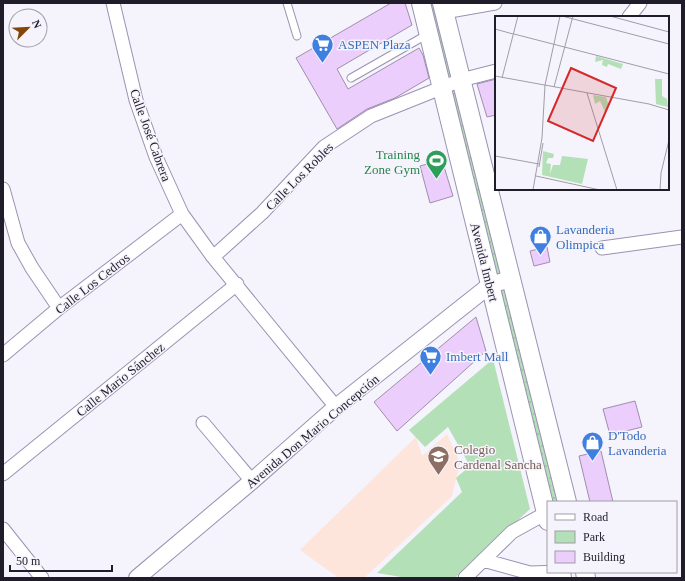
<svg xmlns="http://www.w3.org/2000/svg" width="685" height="581" viewBox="0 0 685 581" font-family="Georgia,serif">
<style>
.education{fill:#fde5db}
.park{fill:#b3e0b6}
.garden{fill:url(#garden-dots)}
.building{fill:#eccefd;stroke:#a18dac}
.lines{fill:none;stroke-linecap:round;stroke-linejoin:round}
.service-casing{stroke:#9b92b3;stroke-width:9}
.minor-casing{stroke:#9b92b3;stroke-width:15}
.tertiary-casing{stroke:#9b92b3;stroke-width:18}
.secondary-casing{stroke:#9b92b3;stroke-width:20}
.service{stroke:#fff;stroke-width:7}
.minor{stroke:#fff;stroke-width:13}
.tertiary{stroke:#fff;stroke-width:16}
.secondary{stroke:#fff;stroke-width:18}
.labels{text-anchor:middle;stroke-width:3;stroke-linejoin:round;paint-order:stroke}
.shop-label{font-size:13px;fill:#366cbe;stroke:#f5f3fb;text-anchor:start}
.street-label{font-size:13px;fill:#201c29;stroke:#f5f3fb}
.leisure-label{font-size:13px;fill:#27864d;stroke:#f5f3fb;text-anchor:end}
.education-label{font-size:13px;fill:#785e54;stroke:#f5f3fb;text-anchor:start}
.inset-road{fill:none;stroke:#a09da7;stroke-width:1}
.view{fill:#d62828;fill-opacity:0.15;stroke:#d62828;stroke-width:2}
.inset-edge{fill:none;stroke:#201c29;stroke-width:2}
</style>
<defs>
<pattern id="garden-dots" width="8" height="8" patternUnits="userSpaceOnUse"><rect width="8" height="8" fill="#b3e0b6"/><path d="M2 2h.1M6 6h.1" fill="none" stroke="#9ac09c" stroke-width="1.8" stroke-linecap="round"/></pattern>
</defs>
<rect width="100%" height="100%" fill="#f5f3fb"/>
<path class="education" d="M 447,434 L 460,463 L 452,496 L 364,578 L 339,578 L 300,550 L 416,437 L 422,456 Z"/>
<path class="park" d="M 493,359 L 530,509 L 455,578 L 407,578 L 377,573 L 462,492 L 456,478 L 470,466 L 448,427 L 425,447 L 409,430 Z"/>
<path class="garden" d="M 425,3 L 437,3 L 456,79 L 444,81 Z
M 457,90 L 504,275 L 492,278 L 447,91 Z
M 507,286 L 561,502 L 548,502 L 496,289 Z"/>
<path class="building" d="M 391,3 L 405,3 L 412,25 L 337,69 L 348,89 L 419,48 L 423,55 L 429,78 L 395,98 L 367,109 L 337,129 L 296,58 Z
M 496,79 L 496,115 L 487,117 L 477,84 Z
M 442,160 L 453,196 L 430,203 L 420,166 Z
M 547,247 L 550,262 L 534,266 L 530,251 Z
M 476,317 L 486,351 L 397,431 L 374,402 Z
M 635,401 L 642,427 L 610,435 L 603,409 Z
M 601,451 L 613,502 L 590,502 L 579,456 Z"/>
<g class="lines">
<defs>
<path id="service" d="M 287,3 L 297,36
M 351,78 L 428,34"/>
<path id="minor" d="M 113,3 L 136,100 L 156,157 L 182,214 L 213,257 L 336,407
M 444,12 L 495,3
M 629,17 L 640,3
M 3,189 L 18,243 L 32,268 L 59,308
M 602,248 L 682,237
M 213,257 L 262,213 L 324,147 L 371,116 L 461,80 L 496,71
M 3,355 L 59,308 L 182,214
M 203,423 L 252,481
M 3,474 L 237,284
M 3,529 L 42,578
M 483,560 L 530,573 L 561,572
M 465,578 L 512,532 L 548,512"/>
<path id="tertiary" d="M 137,578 L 252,481 L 336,407 L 490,285 L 511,279"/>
<path id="secondary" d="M 421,3 L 548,521
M 442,3 L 567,502
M 561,572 L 562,578
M 585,572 L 586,578"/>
</defs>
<use href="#service" class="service-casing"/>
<use href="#minor" class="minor-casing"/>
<use href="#tertiary" class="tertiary-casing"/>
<use href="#secondary" class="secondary-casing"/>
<use href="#service" class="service"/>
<use href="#minor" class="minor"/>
<use href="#tertiary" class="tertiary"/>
<use href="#secondary" class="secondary"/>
</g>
<defs>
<symbol id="supermarket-pin" viewBox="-11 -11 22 30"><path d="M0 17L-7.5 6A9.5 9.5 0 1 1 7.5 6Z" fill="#3f7fe0" stroke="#f5f3fb"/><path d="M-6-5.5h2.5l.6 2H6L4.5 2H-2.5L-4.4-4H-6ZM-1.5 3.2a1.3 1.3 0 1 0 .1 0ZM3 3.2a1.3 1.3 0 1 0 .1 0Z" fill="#fff"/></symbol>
<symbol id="stadium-pin" viewBox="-11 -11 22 30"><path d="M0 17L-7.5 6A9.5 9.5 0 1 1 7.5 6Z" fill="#2e9e5b" stroke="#f5f3fb"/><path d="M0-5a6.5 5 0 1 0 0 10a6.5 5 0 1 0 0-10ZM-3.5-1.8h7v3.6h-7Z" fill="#fff"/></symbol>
<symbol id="shop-pin" viewBox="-11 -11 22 30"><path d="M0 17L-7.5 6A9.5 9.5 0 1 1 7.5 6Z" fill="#3f7fe0" stroke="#f5f3fb"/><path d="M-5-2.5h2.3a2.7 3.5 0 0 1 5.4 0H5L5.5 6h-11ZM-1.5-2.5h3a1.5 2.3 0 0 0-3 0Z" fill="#fff"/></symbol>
<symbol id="school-pin" viewBox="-11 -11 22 30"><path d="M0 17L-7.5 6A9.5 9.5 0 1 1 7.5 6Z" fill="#8d6e63" stroke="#f5f3fb"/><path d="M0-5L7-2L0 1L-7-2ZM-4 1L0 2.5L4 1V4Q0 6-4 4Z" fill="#fff"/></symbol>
</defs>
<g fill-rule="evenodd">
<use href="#supermarket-pin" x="310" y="32" width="25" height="34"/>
<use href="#stadium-pin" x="424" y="148" width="25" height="34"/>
<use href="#shop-pin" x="528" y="224" width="25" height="34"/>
<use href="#supermarket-pin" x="418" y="344" width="25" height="34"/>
<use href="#shop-pin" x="580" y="430" width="25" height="34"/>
<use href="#school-pin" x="426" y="444" width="25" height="34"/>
</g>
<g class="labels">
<g class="shop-label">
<text x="338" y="49">ASPEN Plaza</text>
<text x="556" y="234">Lavanderia<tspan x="556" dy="15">Olimpica</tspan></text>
<text x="446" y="361">Imbert Mall</text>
<text x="608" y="440">D'Todo<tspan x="608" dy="15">Lavanderia</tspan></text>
</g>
<g class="street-label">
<text transform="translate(151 135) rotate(70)" y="5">Calle José Cabrera</text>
<text transform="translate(299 176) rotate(-45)" y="5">Calle Los Robles</text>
<text transform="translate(485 262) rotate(76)" y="5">Avenida Imbert</text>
<text transform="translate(92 283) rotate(-38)" y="5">Calle Los Cedros</text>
<text transform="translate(120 379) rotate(-39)" y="5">Calle Mario Sánchez</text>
<text transform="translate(312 431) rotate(-40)" y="5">Avenida Don Mario Concepción</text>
</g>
<g class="leisure-label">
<text x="420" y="159">Training<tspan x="420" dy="15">Zone Gym</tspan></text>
</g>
<g class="education-label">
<text x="454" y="454">Colegio<tspan x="454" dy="15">Cardenal Sancha</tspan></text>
</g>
</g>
<g transform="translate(495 16)">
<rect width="174" height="174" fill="#f5f3fb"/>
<path d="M 160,63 L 167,63 L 167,80 L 172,83 L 173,91 L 161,88 ZM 98,79 L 111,81 L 114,90 L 110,96 L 105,85 L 100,88 ZM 48,135 L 59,138 L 58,142 L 53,142 L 51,147 L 56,148 L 55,158 L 58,149 L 65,149 L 67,140 L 93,143 L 87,168 L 47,159 Z" fill="#b3e0b6"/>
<path d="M 101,40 L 128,48 L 126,53 L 113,48 L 112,51 L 107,49 L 108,44 L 100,46 Z" fill="#b3e0b6"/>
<path class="inset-road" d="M 67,0 L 174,28M 115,0 L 174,16M 0,13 L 18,18M 19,18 L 174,58M 0,60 L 154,88 L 174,94M 7,62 L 23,0M 50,69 L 65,0M 59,71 L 78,0M 92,77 L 122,174M 0,140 L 44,148M 44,151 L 48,127M 41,160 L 105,174M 38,174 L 47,122 L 50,69M 165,174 L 166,157 L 174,124"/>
<path class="view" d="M 76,52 L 121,72 L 98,125 L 53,105 Z"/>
<rect width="174" height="174" class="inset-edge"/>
</g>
<rect width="685" height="581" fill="none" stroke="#201c29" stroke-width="8"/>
<rect x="547" y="501" width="130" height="72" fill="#f5f3fb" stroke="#a09da7"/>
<rect x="555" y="514" width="20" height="6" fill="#ffffff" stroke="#a09da7"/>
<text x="583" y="521" font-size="12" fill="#201c29">Road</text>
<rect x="555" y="531" width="20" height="12" fill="#b3e0b6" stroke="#a09da7"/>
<text x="583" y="541" font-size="12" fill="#201c29">Park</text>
<rect x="555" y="551" width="20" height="12" fill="#eccefd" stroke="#a09da7"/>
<text x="583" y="561" font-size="12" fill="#201c29">Building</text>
<g transform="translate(28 28) rotate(66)"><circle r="19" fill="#f5f3fb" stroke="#a09da7"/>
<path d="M0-3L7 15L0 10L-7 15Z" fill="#844609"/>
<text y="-6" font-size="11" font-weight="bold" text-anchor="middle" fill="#201c29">N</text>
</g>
<path d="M10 565v6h102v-6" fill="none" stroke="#201c29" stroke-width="2"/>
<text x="16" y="565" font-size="12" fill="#201c29" stroke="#f5f3fb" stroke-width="3" paint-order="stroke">50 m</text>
</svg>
